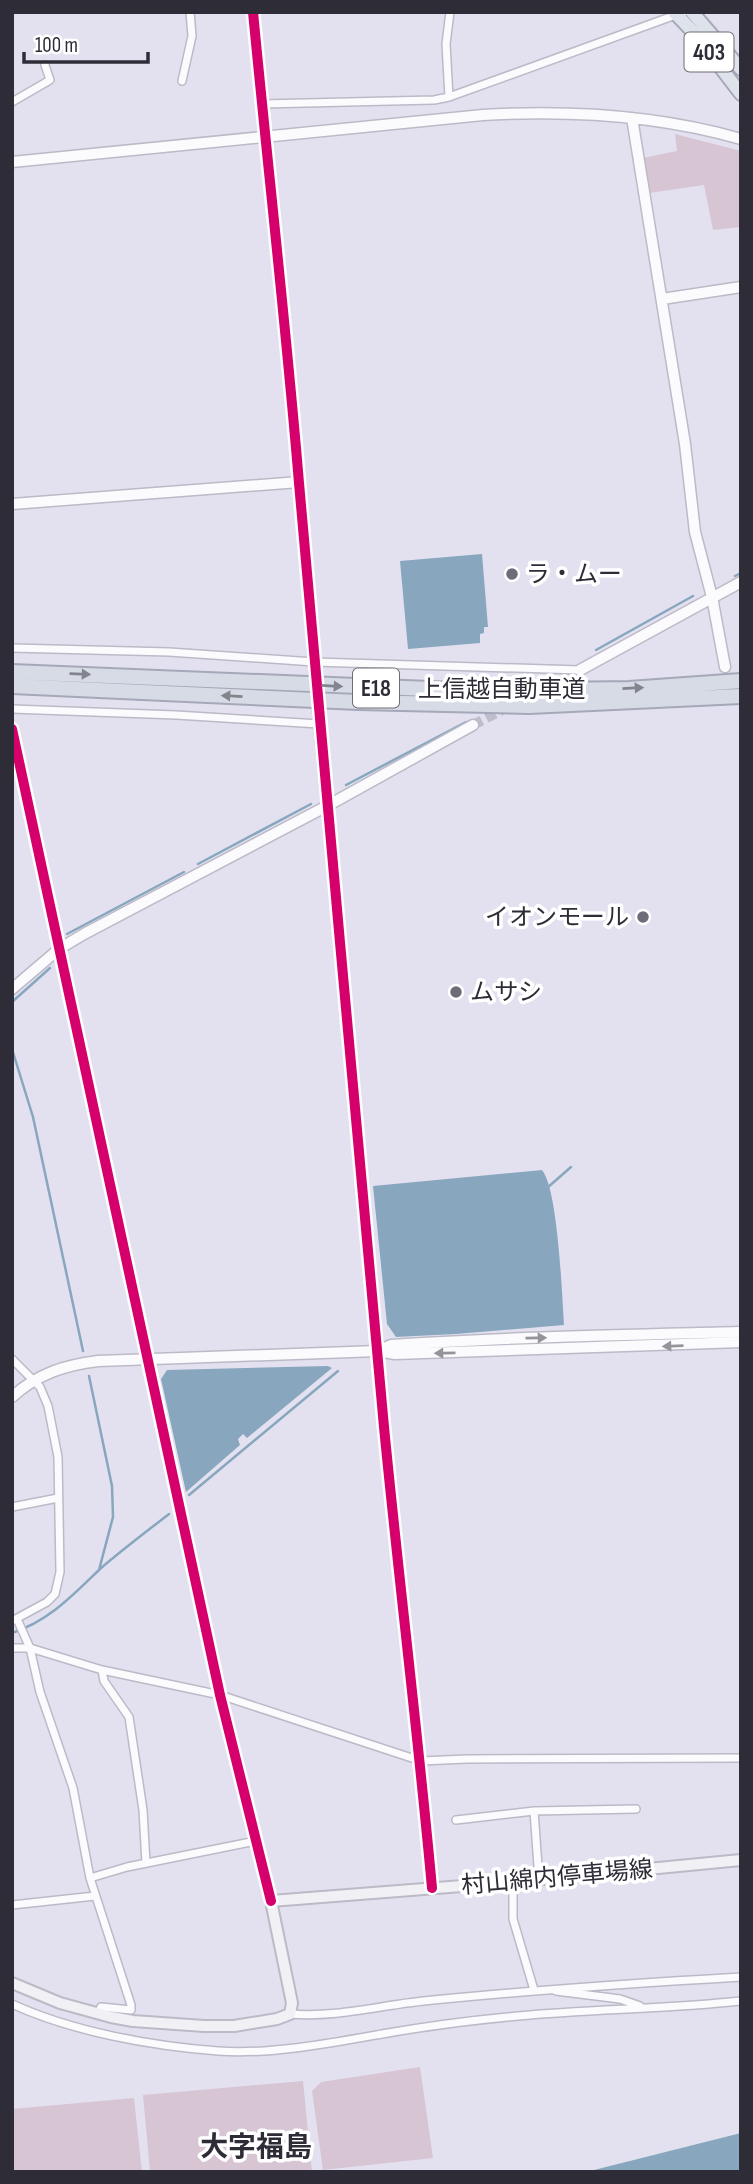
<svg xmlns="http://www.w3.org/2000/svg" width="753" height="2184" viewBox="0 0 753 2184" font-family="'Sofia Sans Condensed','Noto Sans JP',sans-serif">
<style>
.green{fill:#d7c5d4}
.water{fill:#88a7be}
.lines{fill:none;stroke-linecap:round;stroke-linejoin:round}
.stream{stroke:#88a7be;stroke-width:2.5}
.tertiary-tunnel{stroke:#bfbdcb;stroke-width:10;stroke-dasharray:10 5;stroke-linecap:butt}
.minor-casing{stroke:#bcbac6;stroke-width:10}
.tertiary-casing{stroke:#bcbac6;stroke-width:13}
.secondary-casing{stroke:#bcbac6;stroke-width:14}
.trunk-casing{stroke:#a5a8b8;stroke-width:16}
.motorway-casing{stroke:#a5a8b8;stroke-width:18}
.minor{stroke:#fbfafd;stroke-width:7}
.tertiary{stroke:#fbfafd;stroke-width:10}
.secondary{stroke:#f1f1f5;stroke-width:10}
.trunk{stroke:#dee2ea;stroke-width:12}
.motorway{stroke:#d7dbe5;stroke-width:14}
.cycleway-casing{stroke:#fff;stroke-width:15}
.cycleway{stroke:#d6006c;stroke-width:10}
.oneway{fill:#82848e}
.oneway2{fill:#94949a}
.poi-dot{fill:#6d6c78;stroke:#fff;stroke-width:2.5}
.labels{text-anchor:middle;stroke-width:7;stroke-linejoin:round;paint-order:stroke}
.shield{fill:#fff;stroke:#6d6c73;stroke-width:2}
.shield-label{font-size:23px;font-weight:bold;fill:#2e2d37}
.poi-label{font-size:24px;fill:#2e2d37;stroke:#fff;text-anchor:start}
.street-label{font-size:24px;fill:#2e2d37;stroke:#fff}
.quarter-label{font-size:28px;font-weight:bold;fill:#2e2d37;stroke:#fff}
</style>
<rect width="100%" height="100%" fill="#e3e1f0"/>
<path class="green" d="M 675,134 L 741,151 L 741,227 L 713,230 L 704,185 L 649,193 L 643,158 L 677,151 Z
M 420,2067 L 433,2158 L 323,2170 L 312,2091 L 321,2082 Z
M 303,2081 L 312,2172 L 150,2172 L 143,2095 Z
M 134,2098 L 142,2172 L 12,2172 L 12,2109 Z"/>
<path class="water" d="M 482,554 L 488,627 L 484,627 L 484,633 L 480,634 L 480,643 L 408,649 L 400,561 Z
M 542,1170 C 558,1189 562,1294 564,1325 L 456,1334 L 396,1337 L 387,1324 L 373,1186 Z
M 328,1366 L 332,1368 L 247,1438 L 243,1434 L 238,1439 L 240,1445 L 186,1492 L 161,1379 L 167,1370 Z
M 741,2133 L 741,2172 L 586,2172 L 594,2170 Z"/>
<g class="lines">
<path class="stream" d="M 735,576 L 741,573
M 596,650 L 693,596
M 346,785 L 466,722
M 198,864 L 311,804
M 67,934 L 184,872
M 12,1002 L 50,968
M 12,1049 L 33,1117 L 83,1351
M 547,1188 L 571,1167
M 89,1376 L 112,1486 L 113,1517 L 99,1570
M 189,1495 L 338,1371
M 12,1633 C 49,1621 73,1595 100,1569 C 122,1550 146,1532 169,1514"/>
<path class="tertiary-tunnel" d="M 473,725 L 580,670"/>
<defs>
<path id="minor" d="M 182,81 L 192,36 L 190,12
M 449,97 L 446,44 L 450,12
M 12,102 L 50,80 L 45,65
M 262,104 L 434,100 L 449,97 L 684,12
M 12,648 L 169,652 L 314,662 L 580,670
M 12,709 L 176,715 L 319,724
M 378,1351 L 432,1888
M 12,1359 L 40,1387 L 48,1406 L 58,1457 L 60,1572 L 55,1594 L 47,1602 L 12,1621
M 12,1507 L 58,1498
M 12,1648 L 30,1648 L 17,1619
M 102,1670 L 104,1681 L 129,1717 L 143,1810 L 146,1863
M 456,1820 L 534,1811
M 90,1878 L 127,1867 L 256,1841
M 539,1880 L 534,1811 L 636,1809
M 513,1882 L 513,1919 L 534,1990
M 12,1905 L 95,1896
M 556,1991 L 620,1999 L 640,2006
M 12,2004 C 73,2032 152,2046 218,2051 C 268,2055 332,2043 382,2034 C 427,2026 473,2020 518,2016 C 592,2009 667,2009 741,2001
M 98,2014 L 101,2007 L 131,2010 L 131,2005 L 90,1878 L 73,1788 L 40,1692 L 30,1648 L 102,1670 L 220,1695 L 421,1761 L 467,1759 L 741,1758
M 290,2014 C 338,2018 385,2004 433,2000 C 535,1990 638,1983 741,1977"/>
<path id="tertiary" d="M 253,12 L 299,482 L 315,674
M 632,118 L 685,444 L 695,532 L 712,597 L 725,667
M 12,162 L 483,115 C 570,110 657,115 741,139
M 662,299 L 741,287
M 12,504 L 299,482
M 580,670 L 741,582
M 12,729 L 220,1695 L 271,1901
M 12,989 L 59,949 L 84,934 L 327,806 L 473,725
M 741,1332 C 624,1335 508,1337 391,1345 L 378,1351 L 395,1354 L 741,1342
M 12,1397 C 37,1374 65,1365 98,1361 L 378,1351 L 318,710"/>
<path id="secondary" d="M 12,1983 L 60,2003 L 111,2017 L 133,2021 L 204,2026 L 234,2026 L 277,2019 L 290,2014 L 292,2003 L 271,1901 L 513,1882 L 741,1860"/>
<path id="trunk" d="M 674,12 L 695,34 L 741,94
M 692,12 L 741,69"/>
<path id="motorway" d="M 12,672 L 478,691 L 629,689 L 741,681
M 12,686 L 358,702 L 529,706 L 741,696"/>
</defs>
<use href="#minor" class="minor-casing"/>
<use href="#tertiary" class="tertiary-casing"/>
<use href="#secondary" class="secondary-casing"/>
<use href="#trunk" class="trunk-casing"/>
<use href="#motorway" class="motorway-casing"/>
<use href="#minor" class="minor"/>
<use href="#tertiary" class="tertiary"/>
<use href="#secondary" class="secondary"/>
<use href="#trunk" class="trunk"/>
<use href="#motorway" class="motorway"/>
<defs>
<path id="cycleway" d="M 253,12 C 268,169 286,326 299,483 C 327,798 355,1112 384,1427 C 399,1581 418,1734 432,1888
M 12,729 L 220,1695 L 271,1901"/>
</defs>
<use href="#cycleway" class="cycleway-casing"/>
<use href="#cycleway" class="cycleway"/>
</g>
<defs><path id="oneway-solid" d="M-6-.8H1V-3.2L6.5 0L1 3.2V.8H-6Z" transform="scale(1.75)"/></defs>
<g class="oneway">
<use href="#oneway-solid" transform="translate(80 674) rotate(2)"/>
<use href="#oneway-solid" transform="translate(332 686) rotate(3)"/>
<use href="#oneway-solid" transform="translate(633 688) rotate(-3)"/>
<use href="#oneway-solid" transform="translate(232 696) rotate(-177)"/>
</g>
<g class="oneway2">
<use href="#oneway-solid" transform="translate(536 1338) rotate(-1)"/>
<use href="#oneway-solid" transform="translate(673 1346) rotate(178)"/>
<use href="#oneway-solid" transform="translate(445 1353) rotate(179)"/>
</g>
<g class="poi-dot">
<circle cx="512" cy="574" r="7"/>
<circle cx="643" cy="917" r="7"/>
<circle cx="456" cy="992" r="7"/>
</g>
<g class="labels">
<g class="shield">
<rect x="684.5" y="32.5" width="49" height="39" rx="5"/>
<rect x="353" y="668.5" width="46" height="39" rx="5"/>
</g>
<g class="shield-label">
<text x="709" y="60">403</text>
<text x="376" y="696">E18</text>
</g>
<g class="poi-label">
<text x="526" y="582">ラ・ムー</text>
<text x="629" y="925" text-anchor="end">イオンモール</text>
<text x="470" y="1000">ムサシ</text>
</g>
<g class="street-label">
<text x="502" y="697">上信越自動車道</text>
<text transform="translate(557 1877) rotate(-5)" y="8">村山綿内停車場線</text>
</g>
<g class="quarter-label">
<text x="256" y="2156">大字福島</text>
</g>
</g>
<rect width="753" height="2184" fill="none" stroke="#2e2d37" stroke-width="28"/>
<path d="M24 52v10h124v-10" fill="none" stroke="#2e2d37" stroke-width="3.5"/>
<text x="35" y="52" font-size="21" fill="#2e2d37" stroke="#ffffff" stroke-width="5" paint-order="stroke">100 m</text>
</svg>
